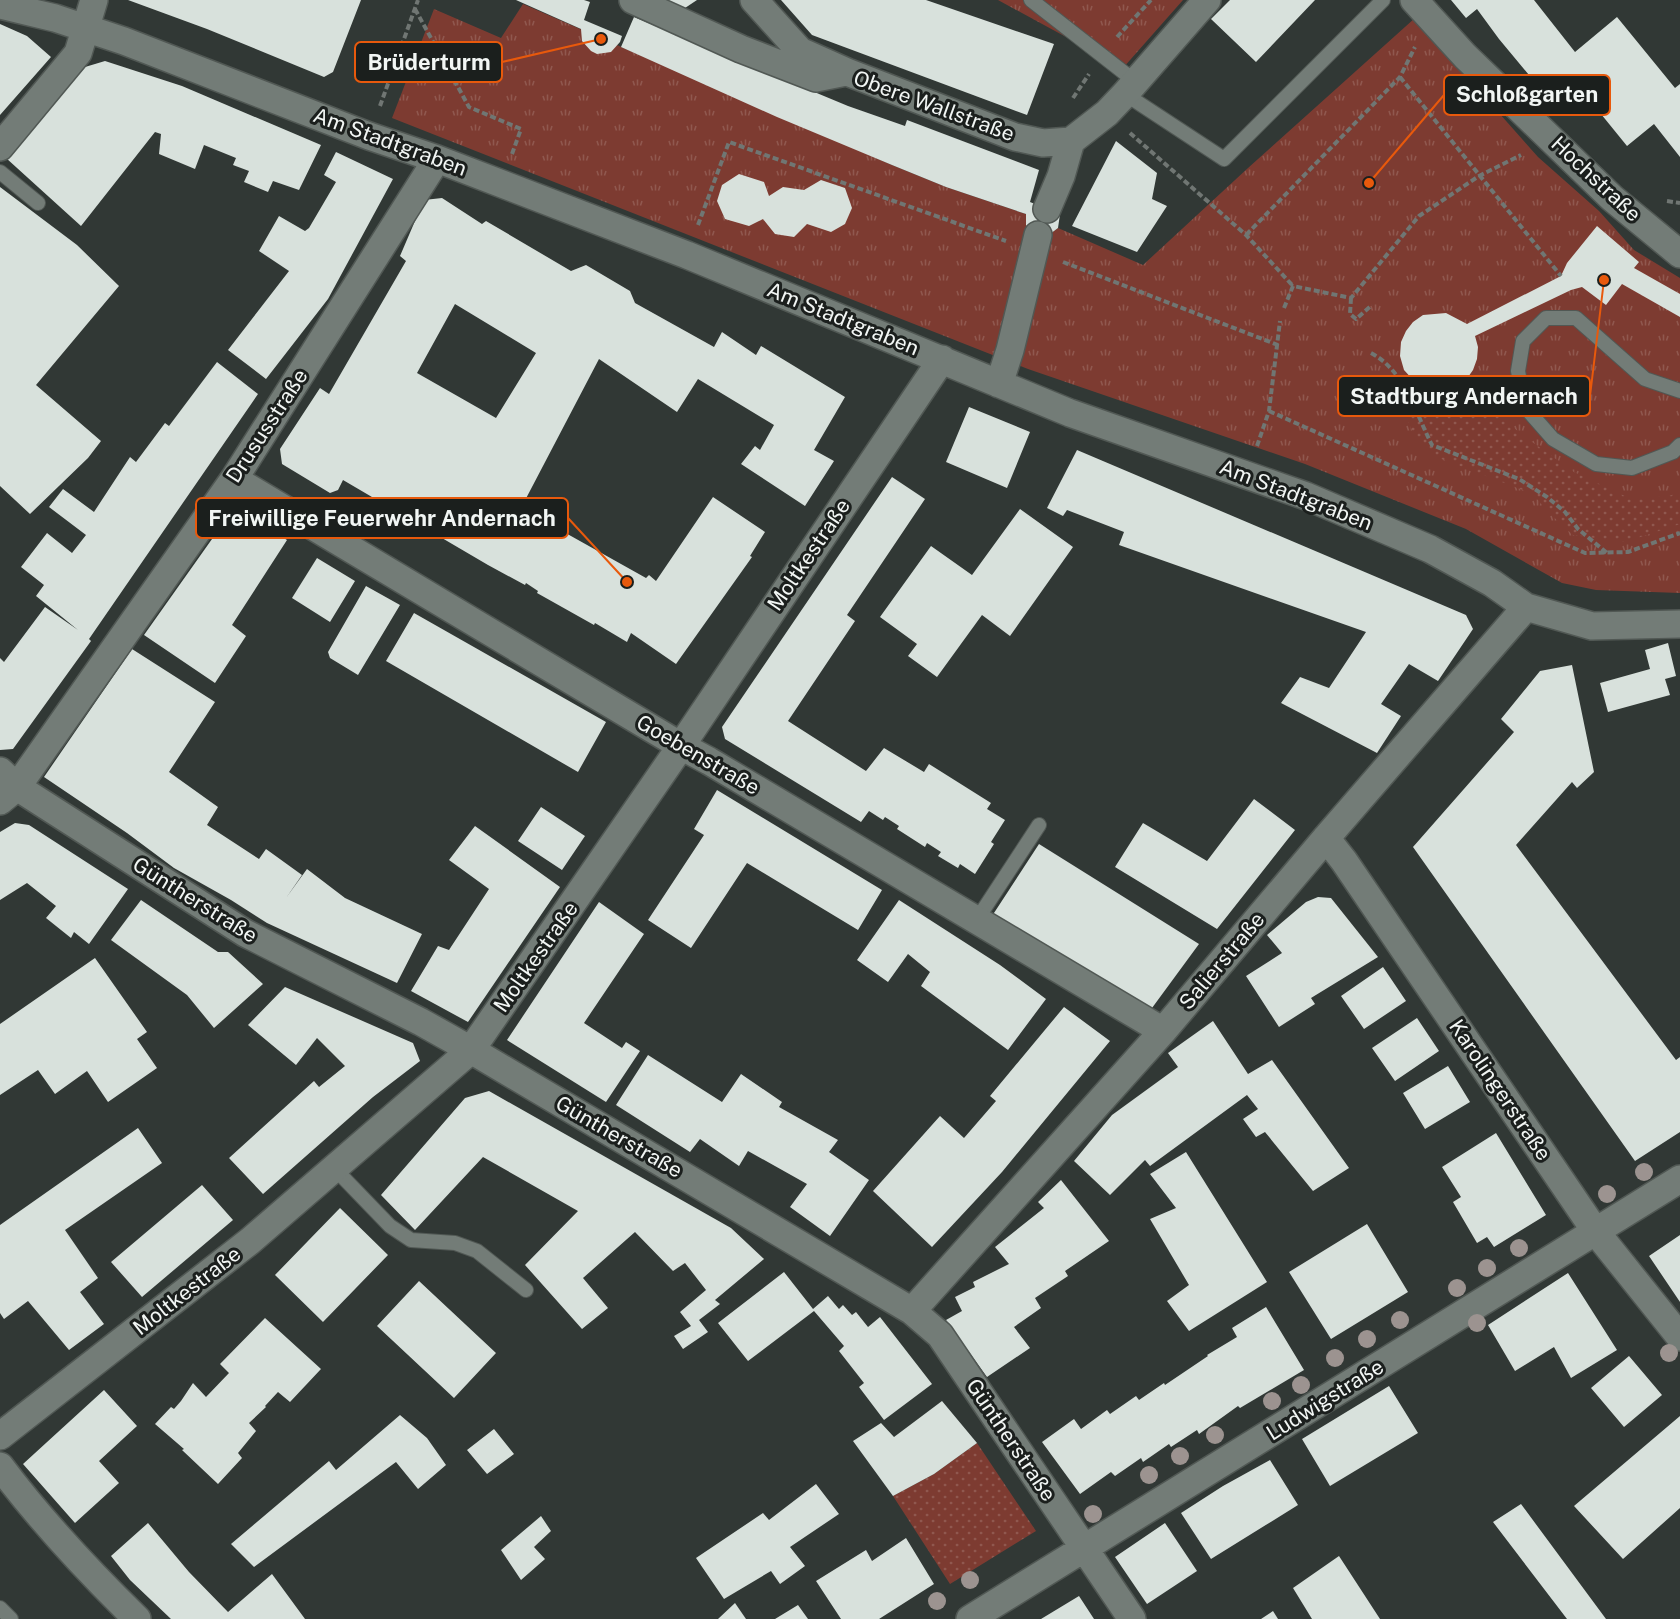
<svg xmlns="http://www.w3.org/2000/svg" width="1680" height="1619" viewBox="0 0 1680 1619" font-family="'Public Sans',sans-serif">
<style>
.park{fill:url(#park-tufts)}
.garden{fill:url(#garden-dots)}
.building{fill:#d8e1dc;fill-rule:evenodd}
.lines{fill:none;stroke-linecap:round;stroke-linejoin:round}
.lane-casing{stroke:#515854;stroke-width:16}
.street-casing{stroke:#515854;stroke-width:30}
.path{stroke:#707673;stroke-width:4;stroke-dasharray:6 3;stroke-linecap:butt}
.lane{stroke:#737c77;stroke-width:14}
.street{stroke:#737c77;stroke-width:27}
.tree{fill:#9c9390}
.labels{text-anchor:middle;stroke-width:6;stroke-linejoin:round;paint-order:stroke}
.street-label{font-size:21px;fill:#f2f6f4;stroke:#1b1f1d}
.leader{fill:none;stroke:#e8590c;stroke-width:2}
.callout-dot{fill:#e8590c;stroke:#1b1f1d;stroke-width:2}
.callout{fill:#1b1f1d;stroke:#e8590c;stroke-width:2}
.callout-label{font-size:22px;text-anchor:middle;font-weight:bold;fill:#f2f6f4}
</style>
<defs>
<pattern id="park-tufts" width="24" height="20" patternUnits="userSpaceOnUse" patternTransform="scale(1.5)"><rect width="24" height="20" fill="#7d3b31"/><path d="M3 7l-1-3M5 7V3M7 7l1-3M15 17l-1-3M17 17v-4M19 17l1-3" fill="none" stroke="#90584f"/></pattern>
<pattern id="garden-dots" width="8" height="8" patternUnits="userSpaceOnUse" patternTransform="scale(1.5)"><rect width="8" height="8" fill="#7d3b31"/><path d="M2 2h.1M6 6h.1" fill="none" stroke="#90584f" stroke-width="1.8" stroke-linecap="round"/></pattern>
</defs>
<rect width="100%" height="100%" fill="#313835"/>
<path class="park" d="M 998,0 L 1183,0 L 1123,68 Z
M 523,4 L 892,165 L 946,187 L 1026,214 L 1046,237 L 1058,228 L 1143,265 L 1248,168 L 1415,18 L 1538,157 L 1599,211 L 1634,250 L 1680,278 L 1680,593 L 1596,590 L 1562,583 L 1466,529 L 1305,464 L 1028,369 L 392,118 L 434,9 L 501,38 Z"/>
<path class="garden" d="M 1405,387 C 1434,397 1447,400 1478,397 L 1521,434 L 1574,472 L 1631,499 L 1669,496 L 1680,492 L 1680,524 L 1625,542 L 1573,535 L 1547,511 L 1533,494 L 1439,458 L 1417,442 L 1408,421 L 1403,402 Z
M 977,1443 L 1036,1531 L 950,1584 L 893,1496 L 934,1474 Z"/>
<path class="building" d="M 128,0 L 361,0 L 333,72 L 324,77 L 207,29 Z
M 516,0 L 584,0 L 590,2 L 584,20 L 622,36 L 620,42 L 611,52 L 597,54 L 591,51 L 582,41 L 581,29 Z
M 659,0 L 697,0 L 682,10 Z
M 781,0 L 926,0 L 1054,44 L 1027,115 L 812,35 Z
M 1230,0 L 1315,0 L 1256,62 L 1211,19 Z
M 1451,0 L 1534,0 L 1575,52 L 1617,17 L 1675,88 L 1680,84 L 1680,157 L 1654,124 L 1627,146 L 1575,82 L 1549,99 L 1499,39 L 1477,9 L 1466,18 Z
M 634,17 L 848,106 L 905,126 L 907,120 L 1039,170 L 1030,202 L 1060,214 L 1058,228 L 1046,237 L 1034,234 L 1026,225 L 1026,214 L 946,187 L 892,165 L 777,117 L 621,47 Z
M 0,24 L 27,36 L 51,57 L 0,115 Z
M 105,61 L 182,86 L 321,145 L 299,190 L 273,181 L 268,192 L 244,182 L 249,171 L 233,165 L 236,158 L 204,145 L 195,169 L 159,154 L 161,134 L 155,132 L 81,226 L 6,158 L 85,67 Z
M 1116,141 L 1157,173 L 1152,199 L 1167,206 L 1137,252 L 1072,226 Z
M 336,152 L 393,179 L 328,299 L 266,379 L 228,350 L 289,271 L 259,251 L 279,216 L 305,231 L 309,228 L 336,182 L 324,175 Z
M 739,174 L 764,182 L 769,196 L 783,187 L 804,190 L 821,180 L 845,188 L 852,208 L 845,224 L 831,232 L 807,224 L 794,237 L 775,234 L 763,219 L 749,226 L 725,219 L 717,201 L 722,185 Z
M 0,187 L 77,245 L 119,286 L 36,385 L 101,441 L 88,458 L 30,514 L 0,486 Z
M 442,198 L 482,224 L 486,221 L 571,271 L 586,265 L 630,291 L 635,303 L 714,347 L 722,332 L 756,355 L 761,346 L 845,397 L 814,450 L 834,461 L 805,506 L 741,464 L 755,446 L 760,450 L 774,425 L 698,379 L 677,412 L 599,359 L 521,508 L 646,578 L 649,575 L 656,581 L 713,497 L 765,532 L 750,556 L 752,557 L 676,664 L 631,633 L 627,642 L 595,623 L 594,625 L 537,593 L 538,591 L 526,583 L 525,585 L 488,565 L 343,480 L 338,490 L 330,493 L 282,464 L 280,449 L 320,388 L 329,394 L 406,261 L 400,256 L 424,200 ZM 455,304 L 536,353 L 496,418 L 417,373 Z
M 1597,226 L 1639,262 L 1634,268 L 1680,294 L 1680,317 L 1622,284 L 1606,305 L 1582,287 L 1571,290 L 1475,336 L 1478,347 L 1477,359 L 1473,370 L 1466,380 L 1454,388 L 1440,390 L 1426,388 L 1414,381 L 1404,370 L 1400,356 L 1401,342 L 1406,331 L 1413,322 L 1423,315 L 1446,313 L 1467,324 L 1561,276 L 1567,263 Z
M 217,362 L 258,394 L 89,639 L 91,641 L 13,749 L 0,750 L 0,658 L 4,662 L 45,607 L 78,630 L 36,596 L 44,585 L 21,567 L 47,533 L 72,553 L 86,535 L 49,507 L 63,489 L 94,512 L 130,457 L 136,462 L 165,423 L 169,426 Z
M 969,407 L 1030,432 L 1007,488 L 946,462 Z
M 1077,450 L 1466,615 L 1473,629 L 1438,681 L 1409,664 L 1381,704 L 1401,716 L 1377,753 L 1281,703 L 1300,677 L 1329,688 L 1366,632 L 1119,545 L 1124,532 L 1067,510 L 1063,516 L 1047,508 Z
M 892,477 L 925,499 L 847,615 L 855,621 L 788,721 L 866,771 L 884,748 L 924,772 L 929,764 L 991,803 L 987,809 L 1005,820 L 991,842 L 994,844 L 975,874 L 960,864 L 958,868 L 938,856 L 941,852 L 927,843 L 925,847 L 897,829 L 899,826 L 885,817 L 883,820 L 869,811 L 861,822 L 725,739 L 722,727 Z
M 234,508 L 287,540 L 232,625 L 246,636 L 215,683 L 144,635 Z
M 1020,509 L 1073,547 L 1010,636 L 982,615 L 937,677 L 908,656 L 917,644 L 880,617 L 931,546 L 972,575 Z
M 317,558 L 355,581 L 330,622 L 292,598 Z
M 366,586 L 400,605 L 358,675 L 330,658 L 328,652 Z
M 414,613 L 606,722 L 578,772 L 386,661 Z
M 1668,643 L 1676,676 L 1665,679 L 1670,695 L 1608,712 L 1600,683 L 1650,669 L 1645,650 Z
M 132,649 L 215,702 L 169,772 L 218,807 L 207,825 L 259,859 L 266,849 L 302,875 L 286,898 L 307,869 L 345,898 L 422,934 L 397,983 L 267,923 L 231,900 L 174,868 L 127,833 L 44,777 Z
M 1572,665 L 1594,772 L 1577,788 L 1572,782 L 1516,845 L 1676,1060 L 1680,1057 L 1680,1132 L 1635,1161 L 1413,847 L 1514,732 L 1501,719 L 1540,671 Z
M 717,790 L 882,890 L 858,930 L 747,863 L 691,948 L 648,920 L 704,835 L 694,829 Z
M 1254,799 L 1295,830 L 1217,929 L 1115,867 L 1143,823 L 1207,861 Z
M 541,807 L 585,836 L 562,870 L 518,841 Z
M 15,823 L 29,825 L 128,889 L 89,944 L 74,932 L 71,938 L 46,918 L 56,906 L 27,883 L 0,900 L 0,832 Z
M 475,826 L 560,887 L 468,1022 L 411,991 L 438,946 L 449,950 L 489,889 L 449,860 Z
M 1039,844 L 1199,944 L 1152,1008 L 992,916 Z
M 1318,897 L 1331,898 L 1378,957 L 1311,998 L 1315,1004 L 1279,1027 L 1246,976 L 1282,953 L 1267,935 L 1306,902 Z
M 141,900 L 218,952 L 228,952 L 263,984 L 214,1028 L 187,995 L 111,940 Z
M 899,900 L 1000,965 L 1046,999 L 1008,1050 L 921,986 L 930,972 L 908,954 L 888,982 L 857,960 Z
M 599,902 L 644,934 L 584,1023 L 622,1048 L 626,1042 L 640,1051 L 606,1102 L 507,1040 Z
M 95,958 L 147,1032 L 137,1039 L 157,1068 L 108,1102 L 87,1071 L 55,1094 L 38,1070 L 0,1095 L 0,1024 Z
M 1383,967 L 1406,1001 L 1364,1029 L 1341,996 Z
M 285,987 L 413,1043 L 420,1061 L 373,1097 L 263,1194 L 229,1158 L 314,1081 L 319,1087 L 345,1066 L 317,1038 L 296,1065 L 248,1025 Z
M 1064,1007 L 1110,1041 L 1002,1172 L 932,1247 L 873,1191 L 940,1116 L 964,1138 L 996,1101 L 990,1096 Z
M 1417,1018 L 1439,1051 L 1395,1081 L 1372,1048 Z
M 1213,1021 L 1248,1074 L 1272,1060 L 1349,1168 L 1313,1191 L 1265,1132 L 1256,1137 L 1243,1119 L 1258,1109 L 1247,1095 L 1150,1166 L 1145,1160 L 1110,1195 L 1074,1161 L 1112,1115 L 1178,1067 L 1168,1053 Z
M 648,1055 L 722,1102 L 741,1074 L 782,1102 L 779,1107 L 838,1140 L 829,1152 L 869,1180 L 830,1236 L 790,1207 L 807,1184 L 748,1151 L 739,1166 L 700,1139 L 690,1152 L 616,1105 Z
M 1448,1066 L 1470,1102 L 1425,1129 L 1403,1093 Z
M 489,1091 L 731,1228 L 764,1259 L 715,1300 L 720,1304 L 699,1320 L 708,1332 L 683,1349 L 674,1336 L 691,1326 L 680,1312 L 706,1290 L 685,1263 L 673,1271 L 635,1232 L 583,1278 L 608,1308 L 582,1329 L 525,1265 L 578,1211 L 483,1157 L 415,1230 L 381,1195 L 465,1098 Z
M 138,1128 L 162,1163 L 65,1230 L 98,1278 L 80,1292 L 104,1324 L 69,1350 L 28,1301 L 4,1319 L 0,1313 L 0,1225 Z
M 1496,1133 L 1546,1215 L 1494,1247 L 1487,1237 L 1477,1243 L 1453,1202 L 1461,1197 L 1442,1167 Z
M 1186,1152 L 1267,1282 L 1189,1331 L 1167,1301 L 1189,1285 L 1150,1219 L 1176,1208 L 1150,1174 Z
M 1061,1180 L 1109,1241 L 1065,1271 L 1068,1276 L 1035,1298 L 1041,1308 L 1014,1327 L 1030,1348 L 987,1377 L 946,1320 L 962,1311 L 955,1297 L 975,1287 L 973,1282 L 1009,1264 L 995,1247 L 1044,1208 L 1038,1202 Z
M 202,1185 L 233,1220 L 142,1297 L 111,1262 Z
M 340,1208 L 388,1255 L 323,1322 L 275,1275 Z
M 1367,1224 L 1408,1292 L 1331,1339 L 1289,1272 Z
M 1680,1235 L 1680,1302 L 1649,1256 Z
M 784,1272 L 813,1309 L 828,1296 L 839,1309 L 843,1305 L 852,1315 L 856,1312 L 868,1327 L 880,1317 L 932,1384 L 884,1420 L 859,1387 L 864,1383 L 839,1351 L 844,1346 L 814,1311 L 748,1361 L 718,1323 Z
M 1568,1273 L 1617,1350 L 1571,1378 L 1554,1347 L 1515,1371 L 1488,1325 Z
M 419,1281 L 496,1353 L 454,1398 L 377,1326 Z
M 1266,1307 L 1304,1370 L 1240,1408 L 1238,1406 L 1199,1434 L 1197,1430 L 1171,1447 L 1169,1444 L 1143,1462 L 1141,1458 L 1115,1476 L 1111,1472 L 1080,1494 L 1042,1442 L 1074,1419 L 1081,1429 L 1107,1410 L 1110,1414 L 1136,1396 L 1139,1400 L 1164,1383 L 1165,1385 L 1208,1356 L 1207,1355 L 1237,1337 L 1232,1328 Z
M 265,1318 L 321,1369 L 290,1402 L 278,1392 L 265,1406 L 266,1407 L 249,1423 L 256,1431 L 238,1453 L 242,1458 L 218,1484 L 182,1450 L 184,1449 L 155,1424 L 171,1407 L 174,1409 L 181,1401 L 193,1383 L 206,1397 L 229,1373 L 220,1364 Z
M 1629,1356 L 1662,1395 L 1624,1427 L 1591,1388 Z
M 1389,1386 L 1418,1433 L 1330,1486 L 1302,1439 Z
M 104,1390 L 137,1426 L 99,1461 L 119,1483 L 75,1523 L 23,1464 Z
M 942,1401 L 977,1443 L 934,1474 L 893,1496 L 853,1441 L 881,1423 L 894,1437 Z
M 400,1415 L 427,1438 L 446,1465 L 418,1489 L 396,1462 L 254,1567 L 231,1544 L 329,1461 L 336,1470 Z
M 1680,1416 L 1680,1508 L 1623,1559 L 1574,1506 Z
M 494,1429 L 514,1454 L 487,1474 L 467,1450 Z
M 1270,1460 L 1298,1505 L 1211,1559 L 1181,1513 L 1223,1486 Z
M 816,1484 L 839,1514 L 790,1547 L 805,1566 L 780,1584 L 771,1571 L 724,1599 L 696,1558 L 763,1513 L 769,1520 Z
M 1521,1504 L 1606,1619 L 1567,1619 L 1493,1522 Z
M 541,1516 L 551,1531 L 534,1547 L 545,1559 L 521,1580 L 501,1550 Z
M 148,1523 L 189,1572 L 228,1612 L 272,1574 L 305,1619 L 171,1619 L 130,1580 L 111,1556 Z
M 1165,1523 L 1197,1571 L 1147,1604 L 1115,1557 Z
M 906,1538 L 934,1584 L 879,1619 L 841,1619 L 816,1581 L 866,1550 L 872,1561 Z
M 1339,1556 L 1380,1619 L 1312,1619 L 1293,1588 Z
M 1079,1596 L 1094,1619 L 1041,1619 Z
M 735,1603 L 746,1619 L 718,1619 Z
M 798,1605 L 808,1619 L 775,1619 Z
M 1273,1611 L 1278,1619 L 1261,1619 Z"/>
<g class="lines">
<defs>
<path id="lane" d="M 1031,0 L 1136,82
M 1125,94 L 1224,159 L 1383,0
M 0,172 L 38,203
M 1680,391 L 1645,379 L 1576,318 L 1546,318 L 1523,341 L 1518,371 L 1525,407 L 1553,439 L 1596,464 L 1632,468 L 1673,452 L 1680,445
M 976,921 L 1039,825
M 335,1169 L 390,1226 L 411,1240 L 455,1243 L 477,1251 L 526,1290
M 0,1608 L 11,1619"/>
<path id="street" d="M 633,0 L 741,49 L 816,78 L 846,72
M 754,0 L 800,51 L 847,72 L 1015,137 L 1043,143 L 1071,141 L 1107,113 L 1125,94 L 1207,0
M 1414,0 L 1465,56 L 1612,198 L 1680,254
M 0,5 L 55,18 L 124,41 L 369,136 L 437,159 L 687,255 L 1070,413 L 1306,496 L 1430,549 L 1492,583 L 1526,607 L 1592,626 L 1680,624
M 0,147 L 78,53 L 94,0
M 1047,209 L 1061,176 L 1071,141
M 999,384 L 1010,350 L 1038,235
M 234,479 L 681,746 L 709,761 L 1163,1031
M 0,771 L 17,787 L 245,933 L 421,1022 L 471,1050 L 912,1311 L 940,1335 L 1132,1619
M 0,801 L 17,787 L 234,479 L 437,159
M 1326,838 L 1344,861 L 1596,1232 L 1680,1337
M 912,1311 L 1163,1031 L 1326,838 L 1526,607
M 0,1436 L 250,1241 L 471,1050 L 681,746 L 942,359
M 0,1466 C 41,1521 88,1571 137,1619
M 970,1619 L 1680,1179"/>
</defs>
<use href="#lane" class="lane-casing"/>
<use href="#street" class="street-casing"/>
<path class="path" d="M 415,9 L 469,107 L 521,129 L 512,154
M 1117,37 L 1151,0
M 1400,77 L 1561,276
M 1073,98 L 1089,74
M 380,106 L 418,0
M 1130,133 L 1246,235 L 1293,286
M 1667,201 L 1680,203
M 698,225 L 729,142 L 1006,241
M 1246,235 L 1400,77 L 1415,47
M 1063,262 L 1278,345
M 1351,298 L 1350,314 L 1356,319 L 1372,305
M 1284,308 L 1293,286 L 1351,298 L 1419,216 L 1479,176 L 1521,155
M 1371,353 C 1405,371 1415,412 1432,445 L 1519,479 L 1547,497 L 1565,512 L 1578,529 L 1607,553
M 1269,411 L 1585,553 L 1628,552 L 1680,533
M 1257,446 L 1269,411 L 1280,321"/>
<use href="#lane" class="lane"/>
<use href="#street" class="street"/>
</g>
<g class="tree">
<circle cx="1644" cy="1172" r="9"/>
<circle cx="1607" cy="1194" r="9"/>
<circle cx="1519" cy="1248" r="9"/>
<circle cx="1487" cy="1268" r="9"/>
<circle cx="1457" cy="1288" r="9"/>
<circle cx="1400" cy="1320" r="9"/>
<circle cx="1477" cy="1323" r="9"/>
<circle cx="1367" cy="1339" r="9"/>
<circle cx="1669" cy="1353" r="9"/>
<circle cx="1335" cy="1358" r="9"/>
<circle cx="1301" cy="1385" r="9"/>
<circle cx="1272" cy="1401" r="9"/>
<circle cx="1215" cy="1435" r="9"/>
<circle cx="1180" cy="1456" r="9"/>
<circle cx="1149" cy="1475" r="9"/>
<circle cx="1093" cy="1514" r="9"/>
<circle cx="970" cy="1580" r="9"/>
<circle cx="937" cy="1601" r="9"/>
</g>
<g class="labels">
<g class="street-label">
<text transform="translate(934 106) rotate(20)" y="7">Obere Wallstraße</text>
<text transform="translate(390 142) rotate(20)" y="7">Am Stadtgraben</text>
<text transform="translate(1596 179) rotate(43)" y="7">Hochstraße</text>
<text transform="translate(843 319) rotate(22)" y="7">Am Stadtgraben</text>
<text transform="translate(267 426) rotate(-57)" y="7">Drususstraße</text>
<text transform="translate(1296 495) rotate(21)" y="7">Am Stadtgraben</text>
<text transform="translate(809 555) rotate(-56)" y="7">Moltkestraße</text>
<text transform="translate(698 755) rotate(30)" y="7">Goebenstraße</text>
<text transform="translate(195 900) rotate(32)" y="7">Güntherstraße</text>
<text transform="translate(536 957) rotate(-55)" y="7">Moltkestraße</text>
<text transform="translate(1222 961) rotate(-50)" y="7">Salierstraße</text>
<text transform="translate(1500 1090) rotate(56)" y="7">Karolingerstraße</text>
<text transform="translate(619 1137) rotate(30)" y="7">Güntherstraße</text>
<text transform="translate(187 1291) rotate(-38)" y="7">Moltkestraße</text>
<text transform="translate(1325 1400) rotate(-32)" y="7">Ludwigstraße</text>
<text transform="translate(1011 1440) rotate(56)" y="7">Güntherstraße</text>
</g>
</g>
<path class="leader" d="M601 39L502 62M1369 183L1444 95M1604 280L1590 396M627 582L568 518"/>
<g class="callout-dot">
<circle cx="601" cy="39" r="6"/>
<circle cx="1369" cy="183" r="6"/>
<circle cx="1604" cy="280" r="6"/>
<circle cx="627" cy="582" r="6"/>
</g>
<g class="callout">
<rect x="355" y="42" width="147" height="40" rx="6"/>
<rect x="1444" y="75" width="166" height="40" rx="6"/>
<rect x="1338" y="376" width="252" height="40" rx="6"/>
<rect x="196" y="498" width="372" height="40" rx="6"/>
</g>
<g class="callout-label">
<text x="429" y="70">Brüderturm</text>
<text x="1527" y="102">Schloßgarten</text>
<text x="1464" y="404">Stadtburg Andernach</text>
<text x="382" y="526">Freiwillige Feuerwehr Andernach</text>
</g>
</svg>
